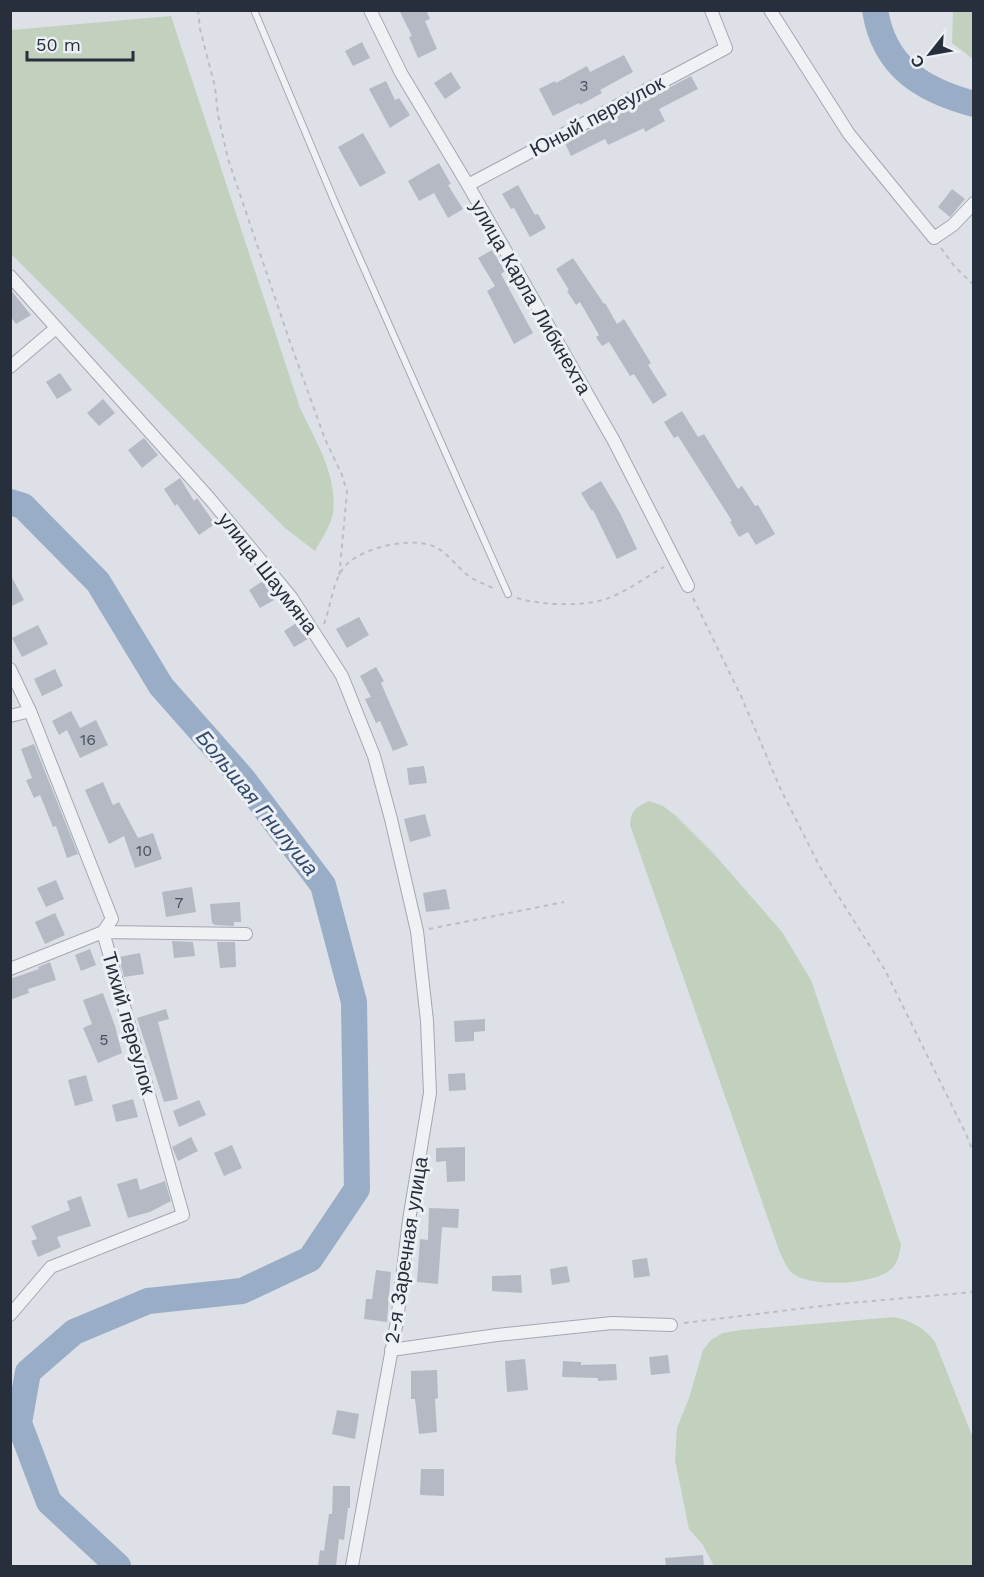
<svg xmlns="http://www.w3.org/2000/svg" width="984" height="1577" viewBox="0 0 984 1577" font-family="'Work Sans',sans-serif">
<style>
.green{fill:#c2d0be}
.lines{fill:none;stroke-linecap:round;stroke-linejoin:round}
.river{stroke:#99adc6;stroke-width:26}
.building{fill:#b4b9c3}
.lane-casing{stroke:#a3a7b0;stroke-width:8}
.street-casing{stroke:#a3a7b0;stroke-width:14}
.path{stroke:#bcbec5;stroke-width:2;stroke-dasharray:4.5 4.5;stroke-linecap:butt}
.lane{stroke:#f0f1f5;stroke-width:6}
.street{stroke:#f0f1f5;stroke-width:12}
.labels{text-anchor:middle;stroke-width:6;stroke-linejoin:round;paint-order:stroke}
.number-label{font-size:16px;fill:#4a515e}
.street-label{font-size:20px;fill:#272e3c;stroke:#eceff4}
.water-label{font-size:21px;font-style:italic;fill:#334b6f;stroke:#eceff4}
</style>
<rect width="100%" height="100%" fill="#dde0e6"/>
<path class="green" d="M 953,11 L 973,11 L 973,59 L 952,43 Z
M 171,16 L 300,408 C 315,440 338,476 333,513 C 331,525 321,540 315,551 L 285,528 L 11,254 L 11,30 Z
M 649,801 L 663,806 L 676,816 L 714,854 L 782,932 L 811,980 L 901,1245 C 899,1254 898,1264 890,1270 C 872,1285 810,1288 792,1273 C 787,1268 783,1259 780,1253 L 630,825 C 631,810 636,807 649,801 Z
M 894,1317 C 912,1321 923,1327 935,1342 L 973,1438 L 973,1566 L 714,1566 L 703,1545 L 689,1529 L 675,1460 L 677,1428 L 689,1398 L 703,1350 L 711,1340 L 723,1333 L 741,1330 Z"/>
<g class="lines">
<path class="river" d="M 875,10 C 884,67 922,90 974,104
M 10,502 L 23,506 L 98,582 L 161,686 L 243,779 L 323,885 L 354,1002 L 357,1189 L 310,1259 L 242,1291 L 148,1301 L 74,1332 L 28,1372 L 19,1423 L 49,1502 L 118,1566"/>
</g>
<path class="building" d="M 399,10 L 426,10 L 430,19 L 425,21 L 437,49 L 418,58 L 409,37 L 412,36 Z
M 362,42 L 370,58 L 353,66 L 345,51 Z
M 624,55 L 633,72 L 600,90 L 602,93 L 580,105 L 579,103 L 553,116 L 539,89 L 555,81 L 556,83 L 587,66 L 590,72 Z
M 451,72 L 461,88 L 445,99 L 434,83 Z
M 691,76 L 698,89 L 659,109 L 665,121 L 645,132 L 644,128 L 608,145 L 605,139 L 571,156 L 565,143 Z
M 386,81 L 395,100 L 399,98 L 410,115 L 390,128 L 369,89 Z
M 363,133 L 386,173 L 360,187 L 338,147 Z
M 439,163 L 451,184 L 448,185 L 463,209 L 448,218 L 434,193 L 419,201 L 408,181 Z
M 518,185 L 535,215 L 538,214 L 546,228 L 530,237 L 514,208 L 511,209 L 502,194 Z
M 952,189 L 965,199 L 950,217 L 938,207 Z
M 492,250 L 505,271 L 501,274 L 533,333 L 514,344 L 487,291 L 495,286 L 478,258 Z
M 573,258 L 604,304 L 605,303 L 617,324 L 624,319 L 651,363 L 648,365 L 667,395 L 653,404 L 634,374 L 630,376 L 609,342 L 602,346 L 596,337 L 599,335 L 580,302 L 576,305 L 567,291 L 569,290 L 556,269 Z
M 10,289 L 31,315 L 16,324 L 10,316 Z
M 60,373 L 72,390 L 57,399 L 46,382 Z
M 103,399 L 115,413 L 99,426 L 87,413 Z
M 682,411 L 698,437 L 704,434 L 738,489 L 742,486 L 755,506 L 758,505 L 775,534 L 756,545 L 748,532 L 739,537 L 730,522 L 732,521 L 678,436 L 674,438 L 664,422 Z
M 144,438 L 158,455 L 142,468 L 128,450 Z
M 180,478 L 194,501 L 197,498 L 215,524 L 199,535 L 177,504 L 175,506 L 164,489 Z
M 601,481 L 620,513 L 637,549 L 617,559 L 593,510 L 592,511 L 581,493 Z
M 10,574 L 24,600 L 10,607 Z
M 263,581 L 274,600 L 260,608 L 249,590 Z
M 359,617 L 369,635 L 347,648 L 336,629 Z
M 298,622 L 308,639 L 294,647 L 284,631 Z
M 38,625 L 48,644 L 22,657 L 12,638 Z
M 376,667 L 384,681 L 381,683 L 408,745 L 393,751 L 380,721 L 376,723 L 365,699 L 371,697 L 360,676 Z
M 55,669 L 63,686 L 42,696 L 34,679 Z
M 71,711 L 80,728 L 96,720 L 108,745 L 80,758 L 67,730 L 59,735 L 52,721 Z
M 34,744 L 78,854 L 67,858 L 56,826 L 53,827 L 40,795 L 34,798 L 26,780 L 32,778 L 21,749 Z
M 424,766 L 427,783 L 409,785 L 407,768 Z
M 103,782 L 115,810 L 113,805 L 119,802 L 138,838 L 153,833 L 162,859 L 135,868 L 124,836 L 109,844 L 85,790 Z
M 425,814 L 431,836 L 410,842 L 404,819 Z
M 56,880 L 64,899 L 46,907 L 37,888 Z
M 192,887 L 196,912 L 166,917 L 162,892 Z
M 446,889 L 450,909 L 426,912 L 423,893 Z
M 240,902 L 241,922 L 234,922 L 234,926 L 215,925 L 212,923 L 210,904 Z
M 55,913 L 65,935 L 45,944 L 35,922 Z
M 172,941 L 193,942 L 195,956 L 174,958 Z
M 217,942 L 235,942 L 236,967 L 220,968 Z
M 90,949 L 96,965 L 81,971 L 75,955 Z
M 140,953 L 144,974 L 124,977 L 119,957 Z
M 50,962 L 56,980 L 28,989 L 29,993 L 10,1000 L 10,979 L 39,969 L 38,967 Z
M 103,993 L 115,1026 L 122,1053 L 98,1063 L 83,1028 L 92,1024 L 83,1000 Z
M 166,1009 L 169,1019 L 158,1022 L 178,1099 L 164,1102 L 137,1018 Z
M 485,1019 L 485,1031 L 474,1032 L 474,1041 L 455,1042 L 454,1021 Z
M 465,1073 L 466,1090 L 449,1091 L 448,1074 Z
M 86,1075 L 93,1101 L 75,1106 L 68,1080 Z
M 133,1099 L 138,1117 L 116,1122 L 112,1105 Z
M 199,1100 L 206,1115 L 179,1127 L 173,1111 Z
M 191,1137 L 198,1151 L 178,1161 L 172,1147 Z
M 232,1145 L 242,1168 L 224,1176 L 214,1153 Z
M 465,1147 L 465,1181 L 447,1182 L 446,1161 L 436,1162 L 436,1148 Z
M 137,1178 L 140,1190 L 165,1181 L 171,1201 L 150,1212 L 128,1218 L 117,1184 Z
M 81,1196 L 91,1226 L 57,1237 L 61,1247 L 38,1257 L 31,1241 L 37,1239 L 31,1226 L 70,1210 L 67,1201 Z
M 429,1208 L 459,1209 L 458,1228 L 442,1227 L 438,1284 L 417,1282 L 420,1239 L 428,1240 Z
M 647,1258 L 650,1276 L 634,1278 L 632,1260 Z
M 567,1266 L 570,1282 L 552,1285 L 550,1269 Z
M 376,1270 L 391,1272 L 387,1322 L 364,1319 L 366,1299 L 372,1299 Z
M 521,1275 L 522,1293 L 492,1291 L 492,1276 Z
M 668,1355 L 670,1373 L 651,1375 L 649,1357 Z
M 525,1359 L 528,1390 L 507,1392 L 505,1361 Z
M 563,1361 L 581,1362 L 581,1365 L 616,1364 L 617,1380 L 598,1381 L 598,1378 L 562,1377 Z
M 437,1370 L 438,1398 L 435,1399 L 437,1432 L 419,1434 L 415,1399 L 411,1399 L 411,1371 Z
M 337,1410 L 359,1414 L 355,1439 L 332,1434 Z
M 421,1469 L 444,1469 L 444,1496 L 420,1495 Z
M 333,1486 L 350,1486 L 350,1508 L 348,1508 L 344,1540 L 339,1539 L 336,1566 L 318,1566 L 320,1550 L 324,1551 L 329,1514 L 332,1514 Z
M 703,1555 L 704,1566 L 666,1566 L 665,1558 Z"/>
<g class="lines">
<defs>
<path id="lane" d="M 254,10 L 336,205 L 508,594"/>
<path id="street" d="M 370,10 L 401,73 L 468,185 L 614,441 L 688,586
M 770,10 L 849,134 L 934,238 L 953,225 L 974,203
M 468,185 L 726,48 L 711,10
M 10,276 L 210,499 L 291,597 L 342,676 L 374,756 L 391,819 L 417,931 L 427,1021 L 430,1093 L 409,1220 L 397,1321 L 352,1566
M 10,367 L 56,328
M 10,669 L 30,711 L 112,919 L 103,932 L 183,1215 L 51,1267 L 10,1315
M 10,716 L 30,711
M 10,969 L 103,932 L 246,934
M 391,1350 L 497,1335 L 612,1323 L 671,1325"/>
</defs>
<use href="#lane" class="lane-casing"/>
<use href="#street" class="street-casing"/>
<path class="path" d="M 198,10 L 200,29 L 215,87 L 218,115 L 228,159 L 290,342 L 325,439 L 342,475 L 347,492 L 339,578
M 941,248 L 955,267 L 974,285
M 517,598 C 541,605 582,607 606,599 C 626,592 646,577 664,567
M 693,598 L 741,696 L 781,790 L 820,867 L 885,970 L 966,1134 L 974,1154
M 324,624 C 331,606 333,577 347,564 C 366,546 417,535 439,549 C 451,557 459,569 470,577 C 478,582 487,585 495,589
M 429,929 L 564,902
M 684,1323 L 838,1304 L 974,1292"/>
<use href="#lane" class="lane"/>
<use href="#street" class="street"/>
</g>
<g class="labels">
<g class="number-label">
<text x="584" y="91">3</text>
<text x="88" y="745">16</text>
<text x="144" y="856">10</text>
<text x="179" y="908">7</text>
<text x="104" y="1045">5</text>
</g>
<g class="street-label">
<text transform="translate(597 116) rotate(-28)" y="7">Юный переулок</text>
<text transform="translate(531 297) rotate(60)" y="7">улица Карла Либкнехта</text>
<text transform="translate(268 573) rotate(52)" y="7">улица Шаумяна</text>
<text transform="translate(129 1023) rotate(74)" y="7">Тихий переулок</text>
<text transform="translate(406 1250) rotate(-81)" y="7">2-я Заречная улица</text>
</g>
<g class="water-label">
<text transform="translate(257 803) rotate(51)" y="7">Большая Гнилуша</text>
</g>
</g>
<rect width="984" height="1577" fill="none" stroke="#272e3c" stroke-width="24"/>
<g transform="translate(930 54) rotate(239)" stroke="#eceff4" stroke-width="4.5" paint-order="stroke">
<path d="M0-4.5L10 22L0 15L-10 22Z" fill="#272e3c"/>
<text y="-9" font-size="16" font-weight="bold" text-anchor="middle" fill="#272e3c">С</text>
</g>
<path d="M27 51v9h106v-9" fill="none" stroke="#272e3c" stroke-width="3"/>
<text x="36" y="51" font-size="18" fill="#272e3c" stroke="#eceff4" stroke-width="4.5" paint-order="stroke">50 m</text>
</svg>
